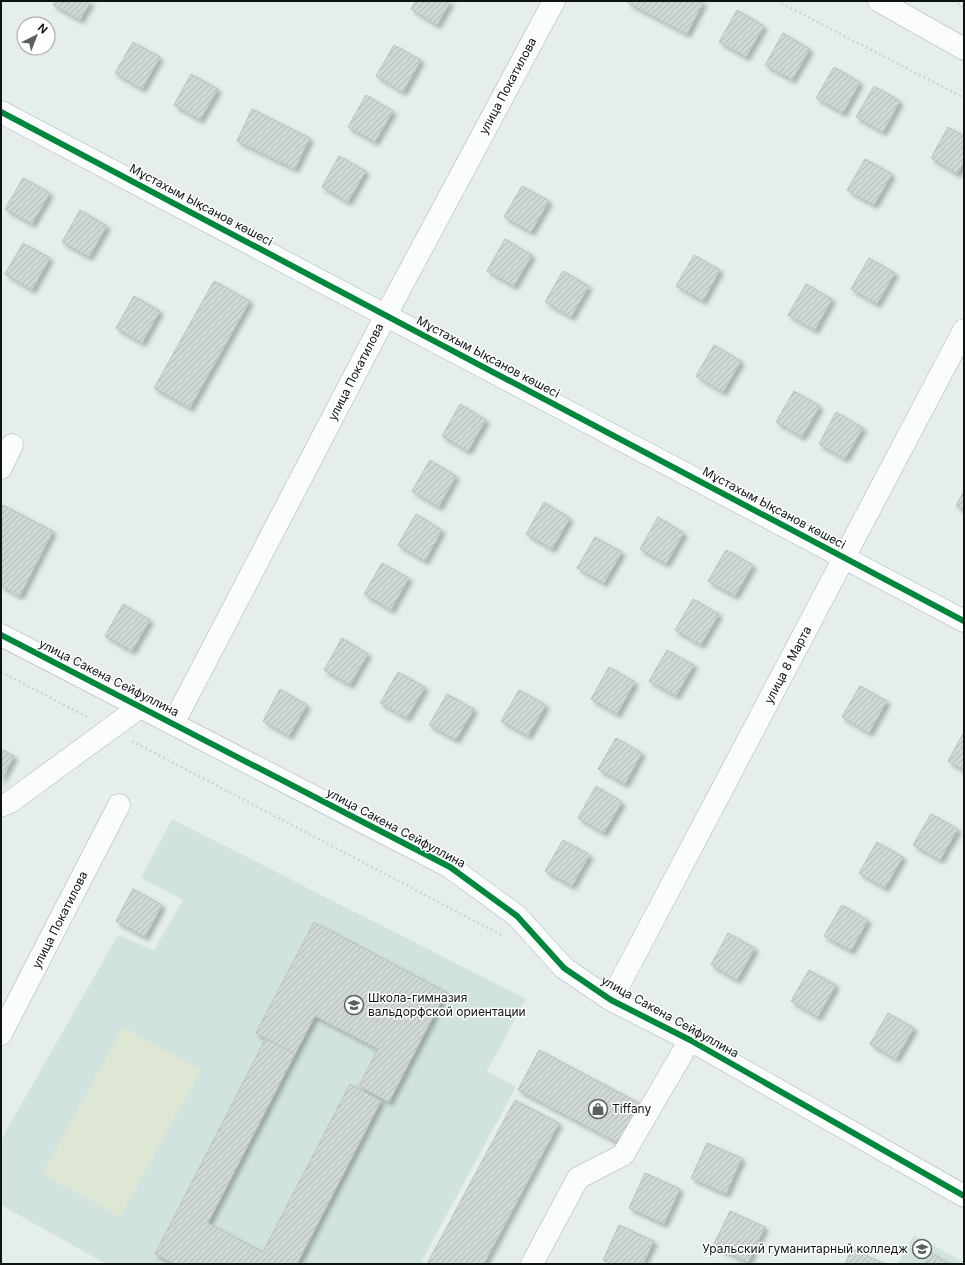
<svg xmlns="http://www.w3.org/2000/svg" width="965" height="1265" viewBox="0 0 965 1265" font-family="Inter,sans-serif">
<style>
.built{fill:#d1e3df}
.pitch{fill:#dde7d4}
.building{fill:url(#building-hatch);stroke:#bac1c1;filter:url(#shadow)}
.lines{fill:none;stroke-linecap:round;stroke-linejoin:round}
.minor-casing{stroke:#acb4b2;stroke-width:23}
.path{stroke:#d0d2d2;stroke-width:2.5;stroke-dasharray:2 3;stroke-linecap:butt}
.minor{stroke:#fbfcfc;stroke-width:22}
.cycleway-casing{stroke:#fff;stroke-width:8}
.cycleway{stroke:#00873e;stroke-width:6}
.labels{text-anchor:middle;stroke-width:3;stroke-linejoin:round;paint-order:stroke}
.street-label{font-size:12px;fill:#0e1413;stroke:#fff}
.poi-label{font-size:12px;fill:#0e1413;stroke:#fff;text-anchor:start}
</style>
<defs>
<pattern id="building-hatch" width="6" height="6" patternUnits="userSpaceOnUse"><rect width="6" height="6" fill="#d0d7d7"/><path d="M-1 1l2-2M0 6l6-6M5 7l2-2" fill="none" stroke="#b1b8b8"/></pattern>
<filter id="shadow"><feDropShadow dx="3.5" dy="3.5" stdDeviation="2" flood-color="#0004"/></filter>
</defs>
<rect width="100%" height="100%" fill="#e5eeec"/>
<path class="built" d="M 172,819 L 526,999 L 487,1071 L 516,1087 L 420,1264 L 106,1264 L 1,1205 L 1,1140 L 118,935 L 154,950 L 183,900 L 141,878 Z
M 914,1235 L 964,1262 L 964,1264 L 897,1264 Z"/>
<path class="pitch" d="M 123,1027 L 201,1070 L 120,1217 L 42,1174 Z"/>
<path class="building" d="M 55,1 L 91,1 L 80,20 L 53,5 Z
M 416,1 L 451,1 L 437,25 L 411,9 Z
M 629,1 L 704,1 L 687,34 L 628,3 Z
M 737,10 L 764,26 L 746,57 L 719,42 Z
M 783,33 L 810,49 L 792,80 L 765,65 Z
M 133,42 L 160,57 L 142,89 L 115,73 Z
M 394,45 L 421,60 L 403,92 L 376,76 Z
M 834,67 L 860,82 L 843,113 L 816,98 Z
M 191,74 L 218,89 L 200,120 L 174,105 Z
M 874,86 L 900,101 L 883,132 L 856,117 Z
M 366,95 L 393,111 L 375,142 L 348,127 Z
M 252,109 L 310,138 L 295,169 L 237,141 Z
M 948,127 L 964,136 L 964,162 L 957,174 L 931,158 Z
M 339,156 L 366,171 L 348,202 L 322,187 Z
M 865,159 L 892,174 L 874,205 L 847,190 Z
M 23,178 L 50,193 L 32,224 L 5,209 Z
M 522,186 L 549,201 L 531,232 L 504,217 Z
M 80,210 L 107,226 L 89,257 L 62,242 Z
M 505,239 L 532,255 L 514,286 L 487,271 Z
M 23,243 L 50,258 L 32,290 L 5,274 Z
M 694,255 L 720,270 L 703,301 L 676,286 Z
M 869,258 L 895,273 L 877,304 L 851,289 Z
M 563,271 L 589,286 L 571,317 L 545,302 Z
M 214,281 L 250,301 L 190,408 L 154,388 Z
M 806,284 L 832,299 L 815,330 L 788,315 Z
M 134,296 L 160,311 L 142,343 L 116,328 Z
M 714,345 L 741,361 L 723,392 L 696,376 Z
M 794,391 L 820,406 L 802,437 L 776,422 Z
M 460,404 L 486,420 L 468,451 L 442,436 Z
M 836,412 L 863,428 L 845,459 L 819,444 Z
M 430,460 L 456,476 L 439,507 L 412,491 Z
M 964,491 L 964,510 L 956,506 Z
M 544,502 L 570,518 L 552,549 L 526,534 Z
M 3,505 L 53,531 L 20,596 L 1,586 L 1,510 Z
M 416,514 L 442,530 L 425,561 L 398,545 Z
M 658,517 L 684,533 L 666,564 L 640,549 Z
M 595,537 L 622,552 L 604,583 L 577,568 Z
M 726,550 L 753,565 L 735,596 L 708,581 Z
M 382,563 L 409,578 L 391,610 L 364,594 Z
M 693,599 L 719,614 L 701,645 L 675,630 Z
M 123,604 L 150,620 L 132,651 L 105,636 Z
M 342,638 L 368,654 L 350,685 L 324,670 Z
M 667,650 L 694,665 L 676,696 L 649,681 Z
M 609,667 L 635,682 L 617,714 L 591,699 Z
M 398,672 L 425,687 L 407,718 L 380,703 Z
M 860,686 L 887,701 L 869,733 L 842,717 Z
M 280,689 L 307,705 L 289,736 L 263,721 Z
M 519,690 L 546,705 L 528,736 L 501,721 Z
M 447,694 L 474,709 L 456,740 L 429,725 Z
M 964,732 L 964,770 L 948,761 Z
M 616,738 L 642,753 L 625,784 L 598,769 Z
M 1,749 L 14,756 L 1,781 Z
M 596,786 L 622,802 L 604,833 L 578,818 Z
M 931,814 L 958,829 L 940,860 L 913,845 Z
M 563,840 L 590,855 L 572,886 L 545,871 Z
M 877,842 L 903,857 L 885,888 L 859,873 Z
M 133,889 L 162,905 L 145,937 L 116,921 Z
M 842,905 L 868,920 L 851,951 L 824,936 Z
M 314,922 L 446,992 L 389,1102 L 359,1086 L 378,1049 L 315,1016 L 295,1054 L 256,1033 Z
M 728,933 L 755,948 L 737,980 L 711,965 Z
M 809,970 L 836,985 L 818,1017 L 791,1001 Z
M 888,1013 L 914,1028 L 896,1059 L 870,1044 Z
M 266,1038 L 295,1054 L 208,1223 L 263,1252 L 350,1084 L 381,1101 L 297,1264 L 175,1264 L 155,1254 Z
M 539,1050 L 645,1106 L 624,1146 L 518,1090 Z
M 515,1100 L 559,1123 L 484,1264 L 427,1264 Z
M 707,1143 L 742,1158 L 726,1194 L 691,1178 Z
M 645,1173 L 680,1189 L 664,1224 L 629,1208 Z
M 730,1211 L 765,1227 L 748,1262 L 713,1246 Z
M 619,1225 L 654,1241 L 643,1264 L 612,1264 L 603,1260 Z
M 852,1249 L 885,1264 L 845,1264 Z
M 931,1253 L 949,1264 L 924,1264 Z"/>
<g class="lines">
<defs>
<path id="minor" d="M 879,1 L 964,49
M 1,112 L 964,621
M 1,468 L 12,445
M 1,635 L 450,867 L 517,916 L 564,968 L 611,1000 L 690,1040 L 964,1196
M 173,724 L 386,315 L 554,1
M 1,806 L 10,802 L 140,707
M 611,1000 L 964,330
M 1,1034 L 119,805
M 532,1264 L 578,1178 L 623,1155 L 690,1040"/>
</defs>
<use href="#minor" class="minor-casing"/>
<path class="path" d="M 777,1 L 964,98
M 953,1 L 964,7
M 1,672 L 87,717
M 132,741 L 503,936"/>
<use href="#minor" class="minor"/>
<defs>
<path id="cycleway" d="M 1,112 L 964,621
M 1,635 L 450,867 L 517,916 L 564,968 L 611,1000 L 690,1040 L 964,1196"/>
</defs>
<use href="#cycleway" class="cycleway-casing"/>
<use href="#cycleway" class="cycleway"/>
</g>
<defs>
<symbol id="school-ring" viewBox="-11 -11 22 22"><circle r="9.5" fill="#fff" stroke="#59605f" stroke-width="1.5"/><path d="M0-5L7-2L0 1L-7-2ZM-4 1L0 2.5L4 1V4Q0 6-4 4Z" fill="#59605f"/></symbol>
<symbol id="shop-ring" viewBox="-11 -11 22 22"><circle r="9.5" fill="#fff" stroke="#59605f" stroke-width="1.5"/><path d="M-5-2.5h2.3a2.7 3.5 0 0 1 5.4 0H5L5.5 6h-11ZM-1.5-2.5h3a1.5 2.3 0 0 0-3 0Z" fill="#59605f"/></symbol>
<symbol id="university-ring" viewBox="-11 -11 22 22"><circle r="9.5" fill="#fff" stroke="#59605f" stroke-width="1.5"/><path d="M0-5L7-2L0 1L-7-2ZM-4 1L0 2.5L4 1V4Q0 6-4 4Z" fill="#59605f"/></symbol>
</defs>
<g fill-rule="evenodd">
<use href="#school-ring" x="343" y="994" width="22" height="22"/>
<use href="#shop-ring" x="587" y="1098" width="22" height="22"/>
<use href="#university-ring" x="911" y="1238" width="22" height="22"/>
</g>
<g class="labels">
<g class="street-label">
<text transform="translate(508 86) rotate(-62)" y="4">улица Покатилова</text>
<text transform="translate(201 205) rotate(28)" y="4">Мұстахым Ықсанов көшесі</text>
<text transform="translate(488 357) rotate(28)" y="4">Мұстахым Ықсанов көшесі</text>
<text transform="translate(356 372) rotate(-63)" y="4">улица Покатилова</text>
<text transform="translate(774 508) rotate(28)" y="4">Мұстахым Ықсанов көшесі</text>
<text transform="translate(788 665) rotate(-62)" y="4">улица 8 Марта</text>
<text transform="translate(109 678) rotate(27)" y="4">улица Сакена Сейфуллина</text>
<text transform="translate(396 828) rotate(28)" y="4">улица Сакена Сейфуллина</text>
<text transform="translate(60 920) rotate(-63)" y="4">улица Покатилова</text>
<text transform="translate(670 1017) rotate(29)" y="4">улица Сакена Сейфуллина</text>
</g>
<g class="poi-label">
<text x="368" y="1002">Школа-гимназия<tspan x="368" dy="14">вальдорфской ориентации</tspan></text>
<text x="612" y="1113">Tiffany</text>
<text x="908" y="1253" text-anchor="end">Уральский гуманитарный колледж</text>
</g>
</g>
<rect width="965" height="1265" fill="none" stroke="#0e1413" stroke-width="4"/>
<g transform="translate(36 36) rotate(42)"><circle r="19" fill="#ffffff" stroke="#9fa1a1"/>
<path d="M0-3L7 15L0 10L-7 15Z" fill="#59605f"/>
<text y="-6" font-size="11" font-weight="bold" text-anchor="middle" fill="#0e1413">N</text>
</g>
</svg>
